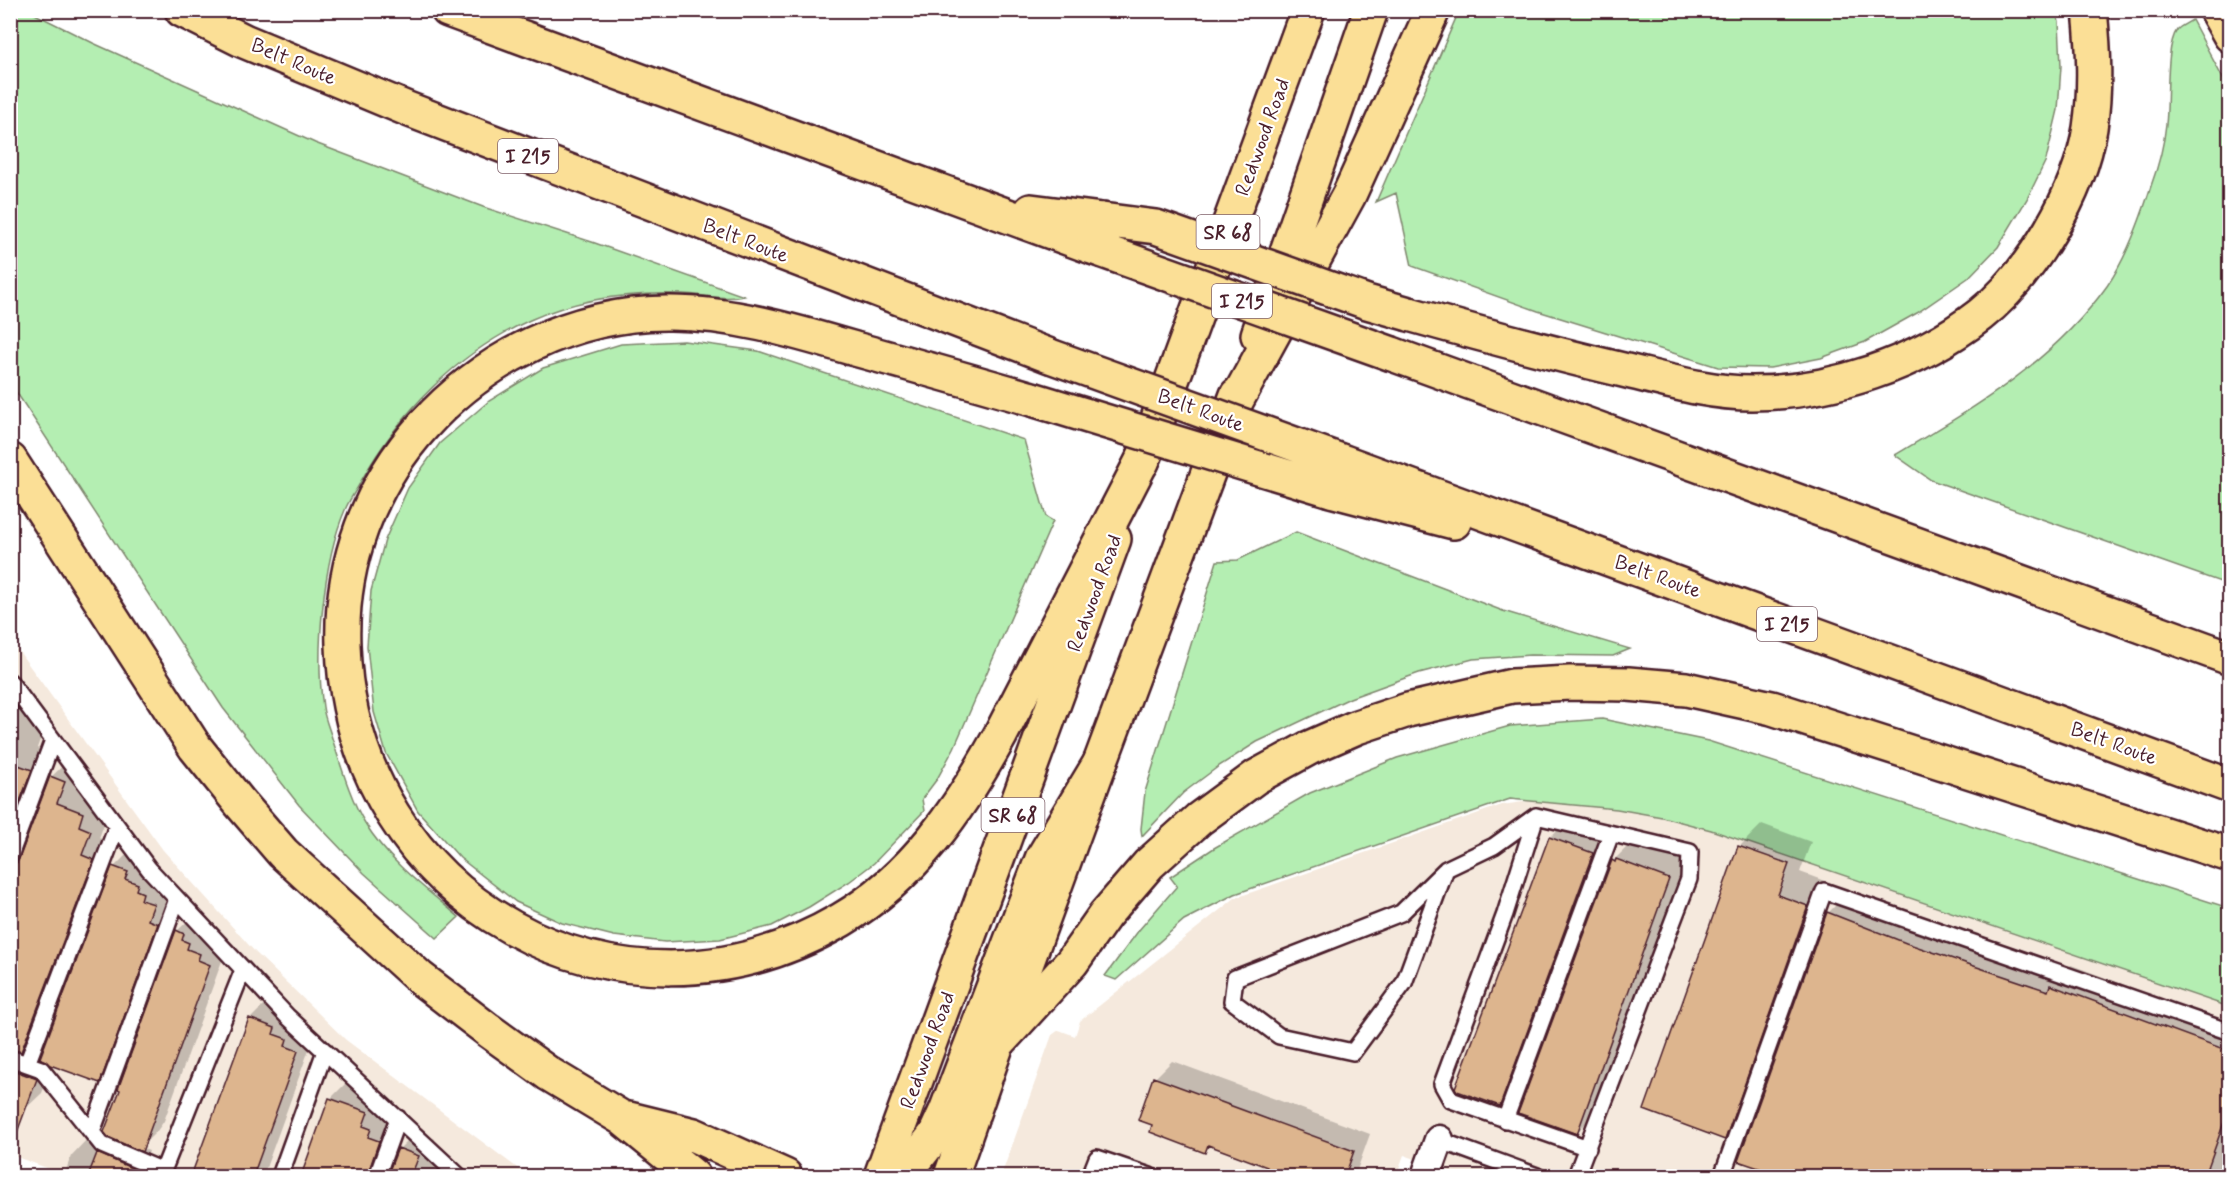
<svg xmlns="http://www.w3.org/2000/svg" width="2240" height="1187" viewBox="0 0 2240 1187" font-family="Mynerve,sans-serif">
<style>
.built{fill:#f5e9dd}
.green{fill:#b4eeb2;stroke:#7f866e;stroke-width:1.5}
.shadow{fill:#0003}
.building{fill:#ddb58e;stroke:#4a1f2b;stroke-width:1.5}
.lines{fill:none;stroke-linecap:round;stroke-linejoin:round}
.service-casing{stroke:#4a1f2b;stroke-width:20}
.minor-casing{stroke:#4a1f2b;stroke-width:33}
.primary-casing{stroke:#4a1f2b;stroke-width:38}
.motorway-casing{stroke:#4a1f2b;stroke-width:38}
.service{stroke:#fff;stroke-width:15}
.minor{stroke:#fff;stroke-width:28}
.primary{stroke:#fbdf96;stroke-width:33}
.motorway{stroke:#fbdf96;stroke-width:33}
.motorway-bridge-casing{stroke:#4a1f2b;stroke-width:38;stroke-linecap:butt}
.motorway-bridge{stroke:#fbdf96;stroke-width:33}
.labels{text-anchor:middle;stroke-width:4.5;stroke-linejoin:round;paint-order:stroke}
.shield{fill:#fff;stroke:#80626b;stroke-width:1.5}
.shield-label{font-size:20px;font-weight:bold;fill:#4a1f2b}
.street-label{font-size:21px;fill:#4a1f2b;stroke:#fff}
</style>
<rect width="100%" height="100%" fill="#fff"/>
<filter id="ink" filterUnits="userSpaceOnUse"><feTurbulence type="fractalNoise" baseFrequency=".0167" numOctaves="2"/><feDisplacementMap in="SourceGraphic" scale="12" xChannelSelector="R" yChannelSelector="G"/><feConvolveMatrix kernelMatrix="1 2 1 2 8 2 1 2 1" color-interpolation-filters="sRGB"/></filter>
<g filter="url(#ink)">
<path class="built" d="M 10,639 L 163,850 L 256,953 L 346,1040 L 528,1176 L 69,1176 L 11,1155 Z
M 1529,801 L 1617,809 L 1662,817 L 1711,830 L 2229,1007 L 2229,1176 L 1464,1176 L 1404,1155 L 1396,1176 L 1001,1176 L 1052,1035 L 1059,1030 L 1075,1036 L 1080,1021 L 1235,898 L 1502,805 Z"/>
<path class="green" d="M 10,11 L 29,11 L 93,43 L 315,143 L 483,207 L 592,242 L 744,296 C 724,300 704,295 683,294 C 631,292 578,298 530,320 C 457,353 400,412 361,481 C 356,491 349,500 345,510 C 323,561 315,653 323,707 C 324,716 328,726 331,735 C 340,762 350,799 365,823 C 388,861 426,889 459,917 L 437,938 L 364,873 L 299,805 L 223,708 L 11,384 Z
M 2056,11 L 2059,22 L 2061,66 L 2058,110 L 2046,160 L 2027,199 L 1998,247 L 1968,278 L 1917,313 L 1865,342 L 1821,358 L 1770,368 L 1718,367 L 1538,311 L 1412,266 L 1396,193 L 1376,202 L 1459,11 Z
M 2192,20 L 2229,90 L 2229,585 L 1931,480 L 1895,455 C 1974,408 2052,363 2107,286 C 2126,259 2141,218 2151,186 C 2158,167 2164,145 2166,124 C 2169,102 2165,46 2177,30 C 2180,26 2188,23 2192,20 Z
M 684,341 L 758,351 L 1024,440 L 1046,517 L 1053,521 L 954,748 L 937,779 L 922,799 L 924,811 L 874,863 L 849,882 L 809,907 L 772,926 L 720,939 L 665,942 L 614,936 L 562,923 L 516,902 L 460,858 L 418,811 L 386,753 L 374,712 L 367,646 L 371,591 L 385,540 L 408,488 L 440,443 L 489,401 L 543,368 L 621,344 Z
M 1296,532 L 1503,611 L 1630,649 L 1613,656 L 1530,655 L 1473,659 L 1419,673 L 1350,698 L 1257,742 L 1219,766 L 1183,793 L 1142,836 L 1141,829 L 1145,792 L 1217,561 L 1238,560 Z
M 1602,719 L 1708,741 L 2229,908 L 2229,1007 L 1711,830 L 1662,817 L 1617,809 L 1510,799 L 1235,894 L 1184,920 L 1116,980 L 1105,976 L 1139,930 L 1177,886 L 1170,877 L 1214,848 L 1310,793 L 1397,758 L 1510,726 Z"/>
<path class="shadow" d="M 10,702 L 36,711 L 46,723 L 37,748 L 48,752 L 19,844 L 25,847 L 51,777 L 69,760 L 82,765 L 74,786 L 100,795 L 108,813 L 99,838 L 110,842 L 38,1033 L 22,1048 L 24,1050 L 42,1057 L 114,867 L 131,850 L 170,887 L 165,903 L 174,906 L 117,1064 L 99,1081 L 53,1064 L 42,1093 L 24,1110 L 10,1105 Z
M 1568,820 L 1610,836 L 1517,1087 L 1499,1105 L 1457,1088 L 1550,837 Z
M 1762,824 L 1811,842 L 1800,872 L 1830,883 L 1747,1115 L 1724,1138 L 1739,847 Z
M 1636,838 L 1691,856 L 1600,1109 L 1577,1132 L 1613,861 Z
M 1848,893 L 2066,971 L 2071,965 L 2230,1024 L 2230,1141 L 2217,1176 L 1762,1176 L 1828,913 Z
M 195,914 L 227,947 L 164,1121 L 157,1131 L 140,1148 L 149,1151 L 140,1176 L 64,1176 L 71,1156 L 88,1138 L 107,1145 L 114,1138 L 177,931 Z
M 267,1002 L 315,1033 L 263,1176 L 193,1176 L 250,1019 Z
M 1172,1061 L 1370,1134 L 1356,1173 L 1353,1176 L 1276,1176 L 1267,1173 L 1269,1166 L 1211,1145 L 1205,1151 L 1155,1078 Z
M 348,1081 L 385,1095 L 379,1109 L 387,1112 L 384,1120 L 395,1124 L 387,1166 L 391,1167 L 399,1149 L 416,1132 L 435,1139 L 432,1146 L 436,1154 L 458,1162 L 453,1176 L 302,1176 L 331,1098 Z"/>
<path class="building" d="M 10,762 L 32,770 L 10,827 Z
M 50,776 L 65,782 L 57,803 L 83,813 L 79,826 L 91,831 L 82,855 L 94,860 L 21,1052 L 10,1049 L 10,866 L 16,864 L 19,859 Z
M 1549,837 L 1593,853 L 1500,1106 L 1457,1091 L 1455,1088 Z
M 1738,846 L 1789,864 L 1778,895 L 1808,906 L 1725,1140 L 1644,1110 Z
M 1616,859 L 1669,879 L 1577,1134 L 1518,1113 L 1612,860 L 1615,862 Z
M 112,866 L 128,872 L 125,879 L 138,884 L 136,890 L 143,893 L 141,900 L 154,904 L 148,920 L 158,924 L 100,1083 L 50,1065 L 40,1058 Z
M 1827,912 L 1906,943 L 2048,991 L 2050,985 L 2229,1051 L 2229,1108 L 2205,1176 L 1782,1176 L 1738,1161 Z
M 176,930 L 184,934 L 182,940 L 189,943 L 187,949 L 200,954 L 198,960 L 210,965 L 142,1152 L 108,1137 L 104,1132 L 120,1090 L 118,1089 Z
M 249,1018 L 275,1028 L 273,1034 L 287,1039 L 285,1046 L 298,1051 L 253,1176 L 191,1176 Z
M 10,1069 L 37,1079 L 13,1143 L 10,1143 Z
M 1153,1077 L 1354,1151 L 1345,1176 L 1264,1176 L 1267,1167 L 1208,1145 L 1205,1153 L 1150,1132 L 1152,1125 L 1138,1120 Z
M 329,1098 L 368,1112 L 363,1126 L 371,1129 L 368,1137 L 379,1141 L 367,1176 L 301,1176 Z
M 398,1148 L 419,1156 L 411,1176 L 387,1176 Z
M 97,1153 L 136,1170 L 133,1176 L 88,1176 Z"/>
<g class="lines">
<defs>
<path id="service" d="M 10,682 L 149,869 L 287,1016 L 459,1176
M 1536,816 L 1505,914 L 1442,1084 L 1451,1100 L 1588,1148
M 10,856 L 53,740
M 1446,869 L 1404,983 L 1353,1052 L 1279,1036 L 1232,1001 L 1235,978 L 1401,913 L 1446,869 L 1494,846 L 1536,816 L 1690,852 L 1689,879 L 1576,1176
M 10,1058 L 41,1069 L 102,1145 L 163,1171 L 161,1176
M 27,1064 L 117,826
M 1505,1120 L 1611,834
M 92,1132 L 177,899
M 1439,1140 L 1537,1176
M 163,1171 L 243,970
M 280,1176 L 325,1051
M 377,1176 L 398,1118
M 1090,1176 L 1097,1158 L 1150,1176
M 1722,1176 L 1824,891 L 2230,1032
M 2229,1176 L 2230,1174"/>
<path id="minor" d="M 1426,1176 L 1439,1140"/>
<path id="primary" d="M 1258,335 L 1371,10
M 1142,462 L 1308,10
M 881,1176 L 1114,539
M 951,1176 L 997,1044 L 1100,763 L 1237,395"/>
<path id="motorway" d="M 182,10 L 244,41 L 410,110 L 1050,356
M 448,10 L 1092,247
M 2216,10 L 2230,35
M 1031,211 L 1102,220
M 1409,314 C 1480,334 1551,353 1623,370 C 1665,380 1708,393 1752,393 C 1831,393 1917,364 1980,315 C 2031,275 2080,192 2090,128 C 2096,88 2094,50 2090,10
M 1392,354 L 2230,658
M 1032,399 C 973,382 914,365 855,349 C 794,331 730,312 666,313 C 572,314 485,357 423,426 C 369,486 340,564 343,645 C 351,901 619,1050 841,920 C 914,877 961,807 1001,734 L 1146,453
M 1233,407 L 1349,195 L 1433,10
M 10,460 L 195,747 L 240,803 L 283,853 L 419,977 L 488,1030 L 549,1074 L 622,1118 L 693,1176
M 1344,462 L 2230,786
M 1331,490 L 1454,522
M 997,1044 L 1072,962 L 1105,915 L 1149,864 L 1199,819 L 1256,777 L 1309,748 L 1357,727 L 1408,710 L 1512,686 L 1570,683 L 1628,684 L 1686,689 L 1772,708 L 2230,855
M 629,1119 L 694,1135 L 785,1176
M 903,1176 L 935,1135 L 946,1111 L 1042,859 L 1100,763"/>
</defs>
<use href="#service" class="service-casing"/>
<use href="#minor" class="minor-casing"/>
<use href="#primary" class="primary-casing"/>
<use href="#motorway" class="motorway-casing"/>
<use href="#service" class="service"/>
<use href="#minor" class="minor"/>
<use href="#primary" class="primary"/>
<use href="#motorway" class="motorway"/>
<defs>
<path id="motorway-bridge" d="M 1102,220 L 1156,227 L 1367,302 L 1409,314
M 1092,247 L 1392,354
M 1050,356 L 1344,462
M 1032,399 L 1331,490"/>
</defs>
<use href="#motorway-bridge" class="motorway-bridge-casing"/>
<use href="#motorway-bridge" class="motorway-bridge"/>
</g>
</g>
<g class="labels">
<g class="shield">
<rect x="498" y="139" width="60" height="34" rx="4.5"/>
<rect x="1196.5" y="215" width="63" height="34" rx="4.5"/>
<rect x="1212" y="284" width="60" height="34" rx="4.5"/>
<rect x="1757" y="607" width="60" height="34" rx="4.5"/>
<rect x="981.5" y="798" width="63" height="34" rx="4.5"/>
</g>
<g class="shield-label">
<text x="528" y="163">I 215</text>
<text x="1228" y="239">SR 68</text>
<text x="1242" y="308">I 215</text>
<text x="1787" y="631">I 215</text>
<text x="1013" y="822">SR 68</text>
</g>
<g class="street-label">
<text transform="translate(294 61) rotate(23)" y="7">Belt Route</text>
<text transform="translate(1262 137) rotate(-70)" y="7">Redwood Road</text>
<text transform="translate(746 240) rotate(21)" y="7">Belt Route</text>
<text transform="translate(1201 410) rotate(20)" y="7">Belt Route</text>
<text transform="translate(1658 576) rotate(20)" y="7">Belt Route</text>
<text transform="translate(1094 593) rotate(-70)" y="7">Redwood Road</text>
<text transform="translate(2114 743) rotate(20)" y="7">Belt Route</text>
<text transform="translate(927 1050) rotate(-70)" y="7">Redwood Road</text>
</g>
</g>
<rect width="2240" height="1187" fill="none" stroke="#fff" stroke-width="36"/>
<rect x="18" y="18" width="2204" height="1151" fill="none" stroke="#4a1f2b" stroke-width="2" filter="url(#ink)"/>
</svg>
